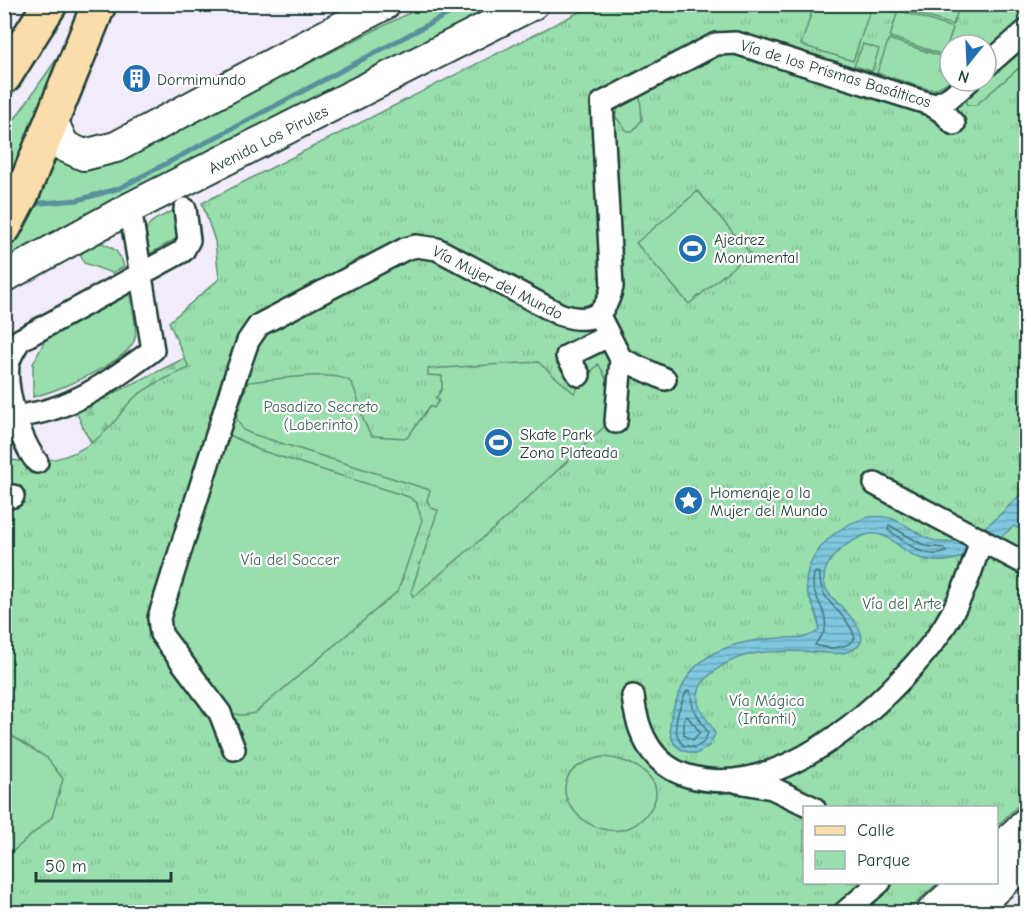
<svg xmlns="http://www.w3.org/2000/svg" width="1031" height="917" viewBox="0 0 1031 917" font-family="'Comic Neue',sans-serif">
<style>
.forest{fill:url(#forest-firs);stroke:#5c8e70;stroke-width:1.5}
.park{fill:url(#park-tufts);stroke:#5c8e70;stroke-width:1.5;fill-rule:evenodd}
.garden{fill:#99dfad;stroke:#5c8e70;stroke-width:1.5}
.water{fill:url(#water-rules);stroke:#59909b;stroke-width:1.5}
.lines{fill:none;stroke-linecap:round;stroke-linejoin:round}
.shore{stroke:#457578;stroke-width:1.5}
.stream{stroke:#59909b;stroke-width:5}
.street-casing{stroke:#1f3d34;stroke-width:26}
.secondary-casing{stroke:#1f3d34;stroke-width:34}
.primary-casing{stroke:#1f3d34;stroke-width:38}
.highway-casing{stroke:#1f3d34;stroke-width:38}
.street{stroke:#fff;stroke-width:21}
.secondary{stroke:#fff;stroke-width:30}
.primary{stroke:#faddab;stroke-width:33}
.highway{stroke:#faddab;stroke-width:33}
.labels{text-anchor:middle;stroke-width:4.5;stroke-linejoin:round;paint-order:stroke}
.street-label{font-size:16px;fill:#1f3d34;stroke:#fff}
.poi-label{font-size:16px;fill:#1f3d34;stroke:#fff;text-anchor:start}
.park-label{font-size:16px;fill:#3e6652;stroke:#fff}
</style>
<defs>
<pattern id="forest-firs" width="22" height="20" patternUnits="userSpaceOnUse" patternTransform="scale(1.5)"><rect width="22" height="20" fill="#99dfad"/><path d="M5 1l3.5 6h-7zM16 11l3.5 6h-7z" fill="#83c095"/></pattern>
<pattern id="park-tufts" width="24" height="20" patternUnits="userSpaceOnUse" patternTransform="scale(1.5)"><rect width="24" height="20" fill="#99dfad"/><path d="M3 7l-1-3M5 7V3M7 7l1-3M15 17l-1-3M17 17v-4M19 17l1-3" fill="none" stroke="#83c095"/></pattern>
<pattern id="water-rules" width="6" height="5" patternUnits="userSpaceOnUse" patternTransform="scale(1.5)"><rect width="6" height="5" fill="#7fc8df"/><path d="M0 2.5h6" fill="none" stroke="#67a4b6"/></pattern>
</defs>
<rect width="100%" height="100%" fill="#f2ebf9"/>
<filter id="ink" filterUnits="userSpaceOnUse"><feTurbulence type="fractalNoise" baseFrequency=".0167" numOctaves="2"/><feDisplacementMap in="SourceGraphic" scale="12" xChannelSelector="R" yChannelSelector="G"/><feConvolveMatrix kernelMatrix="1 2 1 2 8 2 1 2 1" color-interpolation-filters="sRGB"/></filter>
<g filter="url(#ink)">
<path class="forest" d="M 191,355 L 220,386 L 104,445 L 92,443 C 84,433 82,423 76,412 Z"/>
<path class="park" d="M 593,5 L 1026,5 L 1026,798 L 997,826 L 996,808 L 804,808 L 804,882 L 938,883 L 906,912 L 5,912 L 4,459 C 46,466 79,458 109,428 C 118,419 124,407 133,399 C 149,385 169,377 189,368 L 169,322 L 219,279 L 215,241 L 202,203 ZM 950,45 L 986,45 L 986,81 L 950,81 Z"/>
<path class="garden" d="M 425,5 L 499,5 L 5,260 L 5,249 C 33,227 44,185 54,152 L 114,161 Z
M 814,5 L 872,5 L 853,61 L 801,45 Z
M 900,5 L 900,4 L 960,5 L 953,25 L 899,8 Z
M 898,10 L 953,28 L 944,55 L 890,37 Z
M 889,39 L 943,57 L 939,70 L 950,75 L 950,81 L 936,89 L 928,89 L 877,73 Z
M 67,44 L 5,208 L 5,133 Z
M 863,44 L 879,49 L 872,71 L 854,66 Z
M 1023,49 L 1026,51 L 1026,62 L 976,105 L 967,105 L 966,96 L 978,81 L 986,81 L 986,74 L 1017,50 Z
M 640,96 L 642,120 L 633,131 L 627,131 L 615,116 L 619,107 Z
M 698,191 L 750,253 L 689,304 L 636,243 Z
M 178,208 L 179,237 L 148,255 C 141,219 149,224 178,208 Z
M 102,243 C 115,248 121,254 124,267 L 112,273 L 84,263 L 81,255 L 84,248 Z
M 129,292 C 131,305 138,325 135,338 C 130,362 56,391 33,397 L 33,364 L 46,338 Z
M 538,362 L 574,393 L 598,364 C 612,382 610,406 604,427 L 505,519 L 413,597 L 411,592 L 438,510 L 431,508 L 427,500 L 430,490 L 252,434 L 243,430 L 236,417 L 248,382 C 267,381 343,367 352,384 C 361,401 360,421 372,436 L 407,438 L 430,406 L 434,408 L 439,400 L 436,398 L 442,389 L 442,376 L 428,375 L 428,369 Z
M 228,434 L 259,450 L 409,497 L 416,502 L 422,520 L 398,591 L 255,713 C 242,716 236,716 226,709 L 161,634 L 169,625 Z
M 4,731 L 47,758 L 63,779 L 52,817 L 5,858 Z
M 602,757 C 632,758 676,781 646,815 C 603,866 515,776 602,757 Z"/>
<path class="water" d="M 1026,489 L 1026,533 L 1014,526 C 990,548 948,572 915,556 C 897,548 885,527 863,536 C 843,544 815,566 827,591 C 834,603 884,638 850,651 C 840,655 829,653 818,652 C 779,651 741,647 710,675 C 701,683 697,690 698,702 C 700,714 711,722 715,734 L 709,746 L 696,754 C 681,751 671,747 670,729 C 669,715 675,703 681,690 C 696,650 741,640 780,638 C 795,637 807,640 819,630 C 820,612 806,600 806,583 C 806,546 860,504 895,520 C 915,528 926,544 949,542 C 980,540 1005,509 1026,489 Z"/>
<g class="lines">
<path class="shore" d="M 889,525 L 925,546 L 944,548 L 946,552 C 924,561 905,541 888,530 Z
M 815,572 L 820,573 C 817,603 848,611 855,638 C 847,650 826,649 815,645 C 817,639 824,636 825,629 C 829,607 806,593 815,572 Z
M 690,690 L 693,708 L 708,733 L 704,742 L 695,748 L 683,745 C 669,729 679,709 686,692 Z
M 687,716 L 700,732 L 693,740 L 684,735 L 684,720 Z"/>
<path class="stream" d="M 30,204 L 78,200 L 120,188 L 467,4"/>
<defs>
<path id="street" d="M 986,66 L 1026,31
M 930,104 L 944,113 L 954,124
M 598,314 L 621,359 L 665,379
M 579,375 L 567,356 L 608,336
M 4,416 C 62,418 109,382 153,350 L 130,208
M 616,422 L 621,359
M 37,462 C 20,441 5,391 8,365 C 10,355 15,348 20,340 L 183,251 L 189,240 L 185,209
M 875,484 L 1026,564
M 4,498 L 13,496
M 633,696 C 637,732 651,765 688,776 C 777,802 876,712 928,649 C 955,616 970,579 981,539
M 234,749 L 220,713 L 161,634 L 159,618 L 235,378 L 248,341 L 259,325 L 405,249 L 416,246 L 437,249 L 559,314 C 588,324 605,318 612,287 L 602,103 L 716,44 L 736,43 L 930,104 C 947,104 957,91 969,81
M 738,782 L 772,788 L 814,808
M 845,912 L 880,882"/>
<path id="secondary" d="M 52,120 L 64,146 L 84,155 L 116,147 L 385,4
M 4,277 L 130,208 L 533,4
M 996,853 L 1026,823
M 932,912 L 965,882
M 970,912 L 1026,861"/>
<path id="primary" d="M 4,228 L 22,194 L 99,4"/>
<path id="highway" d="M 4,77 L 50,4"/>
</defs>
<use href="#street" class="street-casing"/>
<use href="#secondary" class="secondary-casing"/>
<use href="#primary" class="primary-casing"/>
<use href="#highway" class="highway-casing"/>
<use href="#street" class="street"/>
<use href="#secondary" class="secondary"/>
<use href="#primary" class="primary"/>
<use href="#highway" class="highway"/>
</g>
</g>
<defs>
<symbol id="building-disc" viewBox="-11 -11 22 22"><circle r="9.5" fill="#1f6fb2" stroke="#fff"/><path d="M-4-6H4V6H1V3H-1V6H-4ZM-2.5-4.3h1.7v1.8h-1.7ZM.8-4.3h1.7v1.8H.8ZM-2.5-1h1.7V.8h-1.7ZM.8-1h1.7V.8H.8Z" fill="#fff"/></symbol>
<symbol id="stadium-disc" viewBox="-11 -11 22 22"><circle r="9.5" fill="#1f6fb2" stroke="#fff"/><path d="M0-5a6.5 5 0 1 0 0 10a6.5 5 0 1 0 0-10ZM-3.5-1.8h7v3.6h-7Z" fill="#fff"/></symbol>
<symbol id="sight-disc" viewBox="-11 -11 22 22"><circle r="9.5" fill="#1f6fb2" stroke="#fff"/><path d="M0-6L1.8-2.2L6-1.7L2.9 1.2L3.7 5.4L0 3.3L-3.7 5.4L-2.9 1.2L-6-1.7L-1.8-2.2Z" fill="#fff"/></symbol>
</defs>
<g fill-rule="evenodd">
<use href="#building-disc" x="120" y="62" width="33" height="33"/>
<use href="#stadium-disc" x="676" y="232" width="33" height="33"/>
<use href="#stadium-disc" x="482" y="426" width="33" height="33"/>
<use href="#sight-disc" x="672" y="484" width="33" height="33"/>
</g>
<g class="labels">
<g class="street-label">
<text transform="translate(836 73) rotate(17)" y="6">Vía de los Prismas Basálticos</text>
<text transform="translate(268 139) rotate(-27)" y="6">Avenida Los Pirules</text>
<text transform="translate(498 282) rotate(27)" y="6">Vía Mujer del Mundo</text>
</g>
<g class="poi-label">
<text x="157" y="85">Dormimundo</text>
<text x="714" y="245">Ajedrez<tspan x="714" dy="18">Monumental</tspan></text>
<text x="520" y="440">Skate Park<tspan x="520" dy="18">Zona Plateada</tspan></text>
<text x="710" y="498">Homenaje a la<tspan x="710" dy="18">Mujer del Mundo</tspan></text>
</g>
<g class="park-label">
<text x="321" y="412">Pasadizo Secreto<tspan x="321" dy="18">(Laberinto)</tspan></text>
<text x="290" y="565">Vía del Soccer</text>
<text x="902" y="609">Vía del Arte</text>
<text x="767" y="706">Vía Mágica<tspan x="767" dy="18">(Infantil)</tspan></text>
</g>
</g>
<rect width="1031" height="917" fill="none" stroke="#fff" stroke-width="24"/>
<rect x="12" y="12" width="1007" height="893" fill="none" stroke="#1f3d34" stroke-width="2" filter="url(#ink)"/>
<rect x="803" y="806" width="195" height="78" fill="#ffffff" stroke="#a5b1ae" stroke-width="1.5"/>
<rect x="815" y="826" width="30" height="9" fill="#faddab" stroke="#a5b1ae" stroke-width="1.5"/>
<text x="857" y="836" font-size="18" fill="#1f3d34">Calle</text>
<rect x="815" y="851" width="30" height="18" fill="url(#park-tufts)" stroke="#a5b1ae" stroke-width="1.5"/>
<text x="857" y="866" font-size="18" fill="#1f3d34">Parque</text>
<g transform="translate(968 63) rotate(198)"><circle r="28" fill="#ffffff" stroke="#a5b1ae" stroke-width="1.5"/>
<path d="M0-4.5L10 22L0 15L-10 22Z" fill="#1f6fb2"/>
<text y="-9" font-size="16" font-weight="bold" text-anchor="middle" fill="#1f3d34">N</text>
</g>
<path d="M36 872v9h135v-9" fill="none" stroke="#1f3d34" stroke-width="3"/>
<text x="45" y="872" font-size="18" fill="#1f3d34" stroke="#ffffff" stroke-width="4.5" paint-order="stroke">50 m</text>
</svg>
